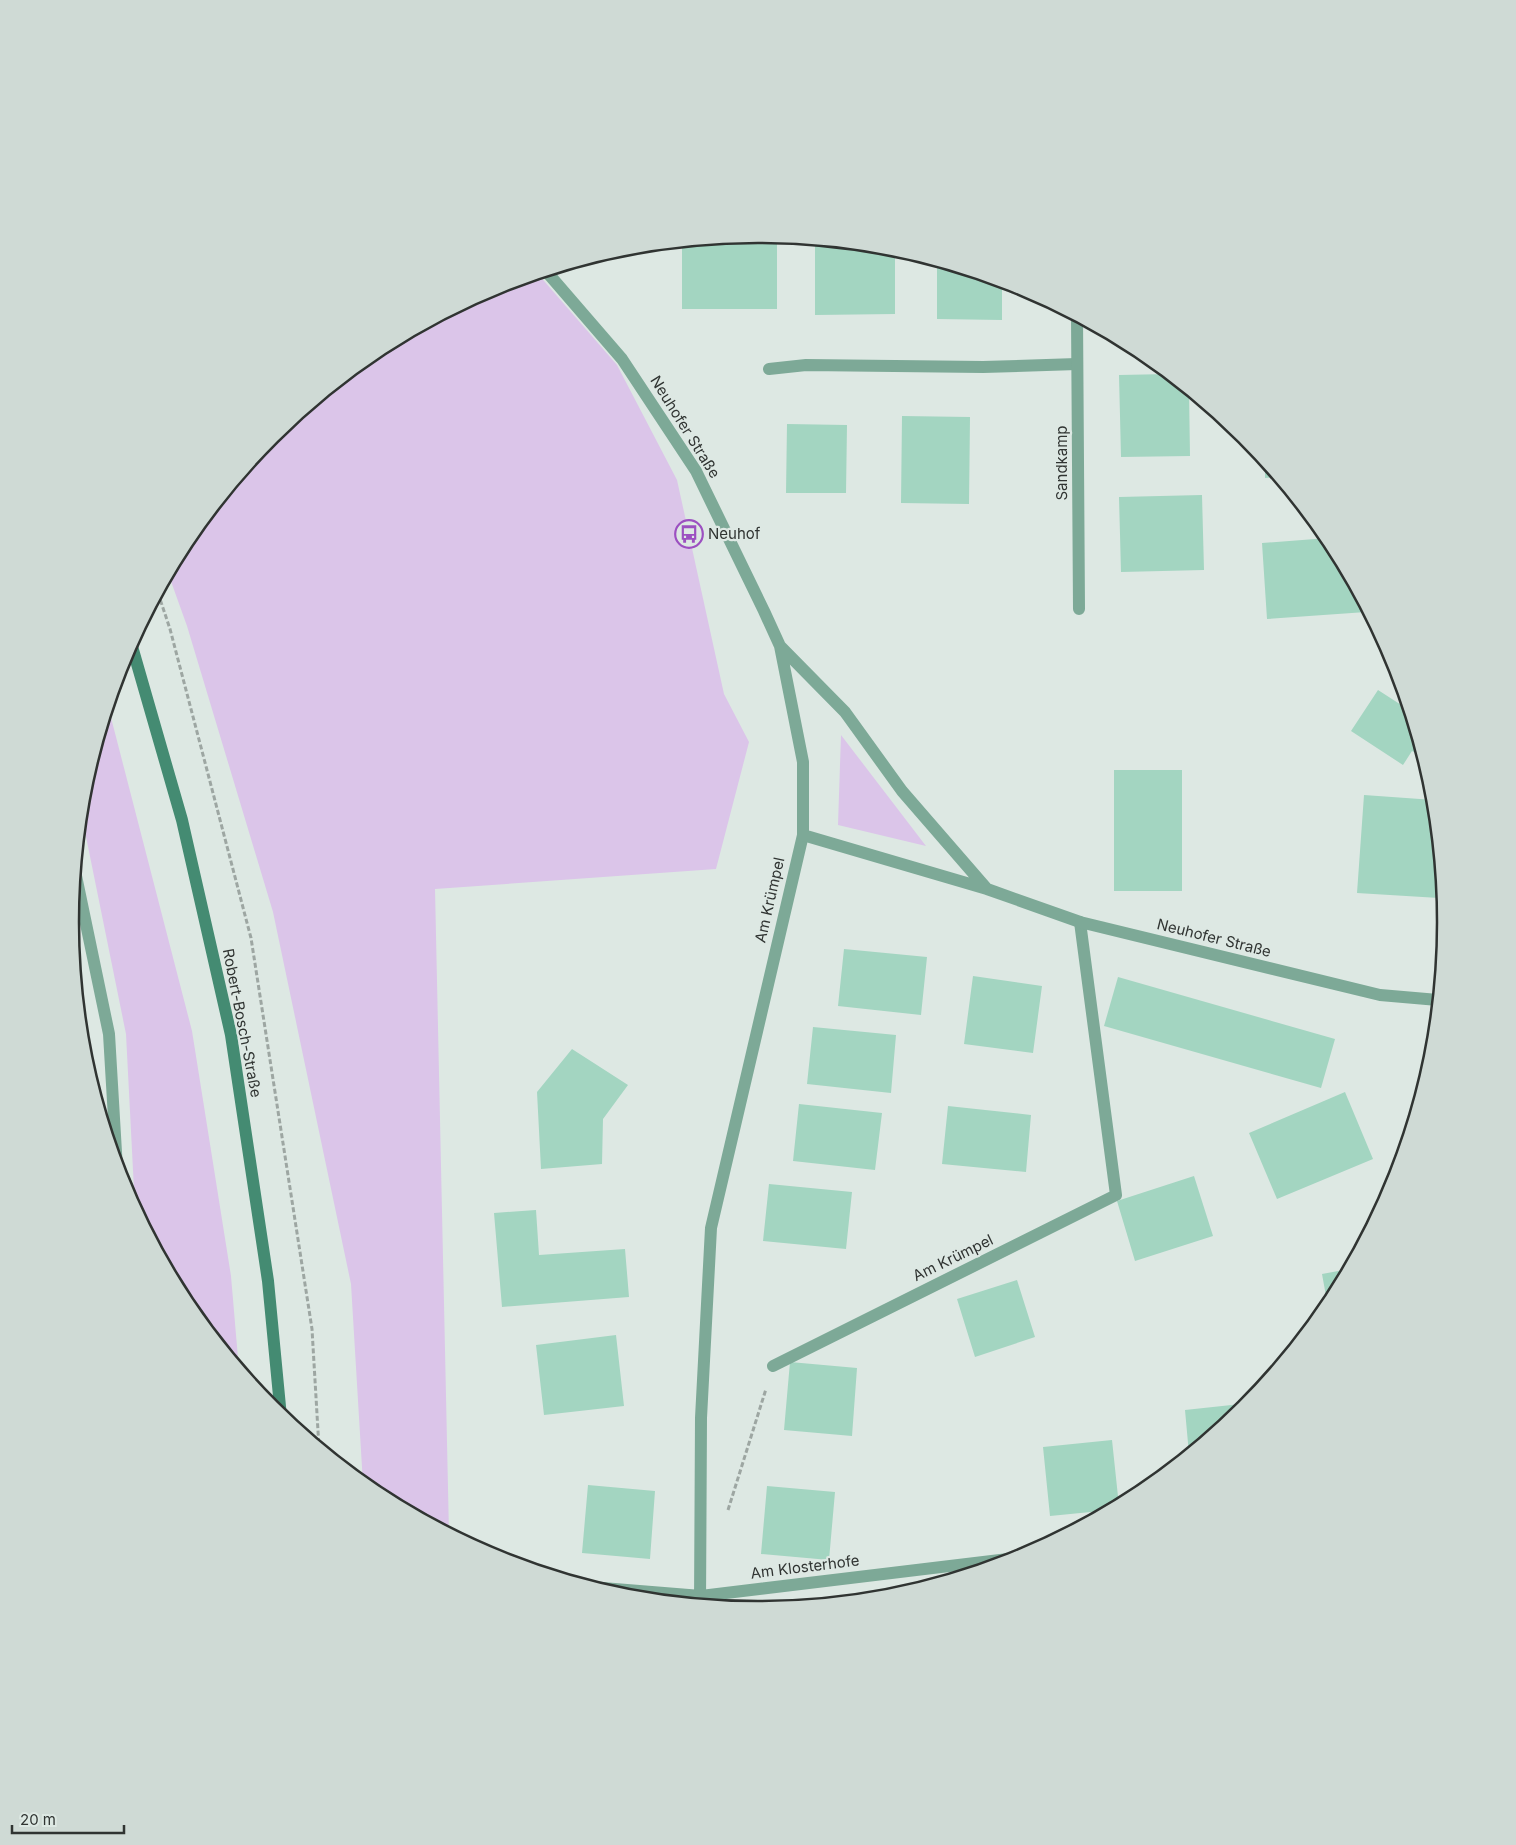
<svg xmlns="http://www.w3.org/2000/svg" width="1516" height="1845" viewBox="0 0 1516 1845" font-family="Inter,sans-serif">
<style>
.green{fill:#dbc5e9}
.building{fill:#a3d5c1}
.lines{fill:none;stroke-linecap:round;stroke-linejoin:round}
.path{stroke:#9da6a2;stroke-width:3;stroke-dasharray:5 2.5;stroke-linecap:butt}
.service{stroke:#7da997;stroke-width:12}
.minor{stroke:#7da997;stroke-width:12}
.tertiary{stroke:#7da997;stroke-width:12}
.secondary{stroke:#448b72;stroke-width:12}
.labels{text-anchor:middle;stroke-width:4.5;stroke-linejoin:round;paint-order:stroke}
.street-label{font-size:15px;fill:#303432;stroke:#dde8e3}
.poi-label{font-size:15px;fill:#303432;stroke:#dde8e3;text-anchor:start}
.rim{fill:none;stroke:#303432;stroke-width:2.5}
</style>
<rect width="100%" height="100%" fill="#dde8e3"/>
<path class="green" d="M 538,274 L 617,365 L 677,480 L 724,694 L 749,742 L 716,869 L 435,889 L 449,1534 L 376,1494 L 363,1484 L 351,1284 L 273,912 L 187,626 L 168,573 L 186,540 L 272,436 L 376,350 L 495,287 Z
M 108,706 L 192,1031 L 231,1276 L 239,1370 L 186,1304 L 135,1209 L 126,1034 L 81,812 L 83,788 Z
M 841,735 L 926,846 L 838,825 Z"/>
<path class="building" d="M 682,243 L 777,243 L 777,309 L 682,309 Z
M 857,244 L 895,248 L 895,314 L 815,315 L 815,245 Z
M 937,261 L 1002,281 L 1002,320 L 937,319 Z
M 1169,374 L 1189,390 L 1190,456 L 1121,457 L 1119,375 Z
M 902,416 L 970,417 L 969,504 L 901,503 Z
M 787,424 L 847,425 L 846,493 L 786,493 Z
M 1265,461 L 1278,477 L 1265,478 Z
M 1202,495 L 1204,570 L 1121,572 L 1119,497 Z
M 1328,538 L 1365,607 L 1366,612 L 1267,619 L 1262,543 Z
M 1378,690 L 1409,710 L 1424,758 L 1412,751 L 1403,765 L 1351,731 Z
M 1114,770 L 1182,770 L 1182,891 L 1114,891 Z
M 1364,795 L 1434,800 L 1441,867 L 1439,898 L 1357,893 Z
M 844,949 L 927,957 L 921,1015 L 838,1006 Z
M 973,976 L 1042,986 L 1033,1053 L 964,1044 Z
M 1118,977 L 1335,1039 L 1321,1088 L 1104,1026 Z
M 813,1027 L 896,1035 L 891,1093 L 807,1084 Z
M 572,1049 L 628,1085 L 603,1119 L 602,1164 L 541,1169 L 537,1092 Z
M 1345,1092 L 1373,1159 L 1277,1199 L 1249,1133 Z
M 799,1104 L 882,1113 L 875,1170 L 793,1161 Z
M 948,1106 L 1031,1115 L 1026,1172 L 942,1164 Z
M 1194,1176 L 1213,1236 L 1135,1261 L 1117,1201 Z
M 769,1184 L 852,1192 L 846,1249 L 763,1241 Z
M 536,1210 L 539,1255 L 625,1249 L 629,1297 L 502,1307 L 494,1213 Z
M 1349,1269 L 1330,1305 L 1328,1307 L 1322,1274 Z
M 1017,1280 L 1035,1337 L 975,1357 L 957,1299 Z
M 616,1335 L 624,1406 L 544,1415 L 536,1345 Z
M 790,1362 L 857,1368 L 852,1436 L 784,1430 Z
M 1250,1403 L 1244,1409 L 1189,1454 L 1185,1410 Z
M 1112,1440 L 1119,1506 L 1111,1510 L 1050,1516 L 1043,1447 Z
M 588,1485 L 655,1491 L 650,1559 L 582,1553 Z
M 767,1486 L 835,1492 L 829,1560 L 761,1554 Z
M 771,1600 L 818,1604 L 818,1605 L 770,1609 Z"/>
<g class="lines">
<path class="path" d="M 158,593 L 170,629 L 251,938 L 312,1329 L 319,1448
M 728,1510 L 766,1389"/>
<path class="service" d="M 769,369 L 806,365 L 983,367 L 1077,364
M 75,871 L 109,1034 L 117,1169
M 773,1366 L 1116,1195 L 1080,922"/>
<path class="minor" d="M 1077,316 L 1079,609
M 590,1587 L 701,1596 L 1024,1557
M 700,1605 L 701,1418 L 711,1228 L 803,835"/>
<path class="tertiary" d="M 546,271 L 622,359 L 696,471 L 764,611 L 780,646 L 803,762 L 803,835 L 987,889 L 1080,922 L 1380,995 L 1438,1000
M 780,646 L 845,712 L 902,791 L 987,889"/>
<path class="secondary" d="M 131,643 L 182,820 L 231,1035 L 268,1281 L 281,1417"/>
</g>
<defs>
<symbol id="bus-ring" viewBox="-11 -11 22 22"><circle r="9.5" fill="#dde8e3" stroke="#9c50c1" stroke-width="1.5"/><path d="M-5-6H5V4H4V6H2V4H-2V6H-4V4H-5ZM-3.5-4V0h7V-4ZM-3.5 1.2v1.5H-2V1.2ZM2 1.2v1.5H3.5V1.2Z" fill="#9c50c1"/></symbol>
</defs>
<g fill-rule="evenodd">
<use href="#bus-ring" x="673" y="518" width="32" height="32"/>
</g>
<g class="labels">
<g class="street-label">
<text transform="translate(685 427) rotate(58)" y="5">Neuhofer Straße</text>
<text transform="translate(1062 463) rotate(-90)" y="5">Sandkamp</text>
<text transform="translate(770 900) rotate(-77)" y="5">Am Krümpel</text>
<text transform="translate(1214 938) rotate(14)" y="5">Neuhofer Straße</text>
<text transform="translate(242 1023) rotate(79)" y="5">Robert-Bosch-Straße</text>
<text transform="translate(953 1258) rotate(-26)" y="5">Am Krümpel</text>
<text transform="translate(805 1567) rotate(-7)" y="5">Am Klosterhofe</text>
</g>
<g class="poi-label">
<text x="708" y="539">Neuhof</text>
</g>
</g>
<path d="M0 0H1516V1845H0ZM79 922a679 679 0 1 1 1358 0a679 679 0 1 1-1358 0Z" fill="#cfdad5" fill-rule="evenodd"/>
<path class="rim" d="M79 922a679 679 0 1 1 1358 0a679 679 0 1 1-1358 0Z"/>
<path d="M12 1825v8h112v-8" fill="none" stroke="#303432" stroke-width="2.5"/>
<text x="20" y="1825" font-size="15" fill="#303432" stroke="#dde8e3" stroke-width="4" paint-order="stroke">20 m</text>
</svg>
